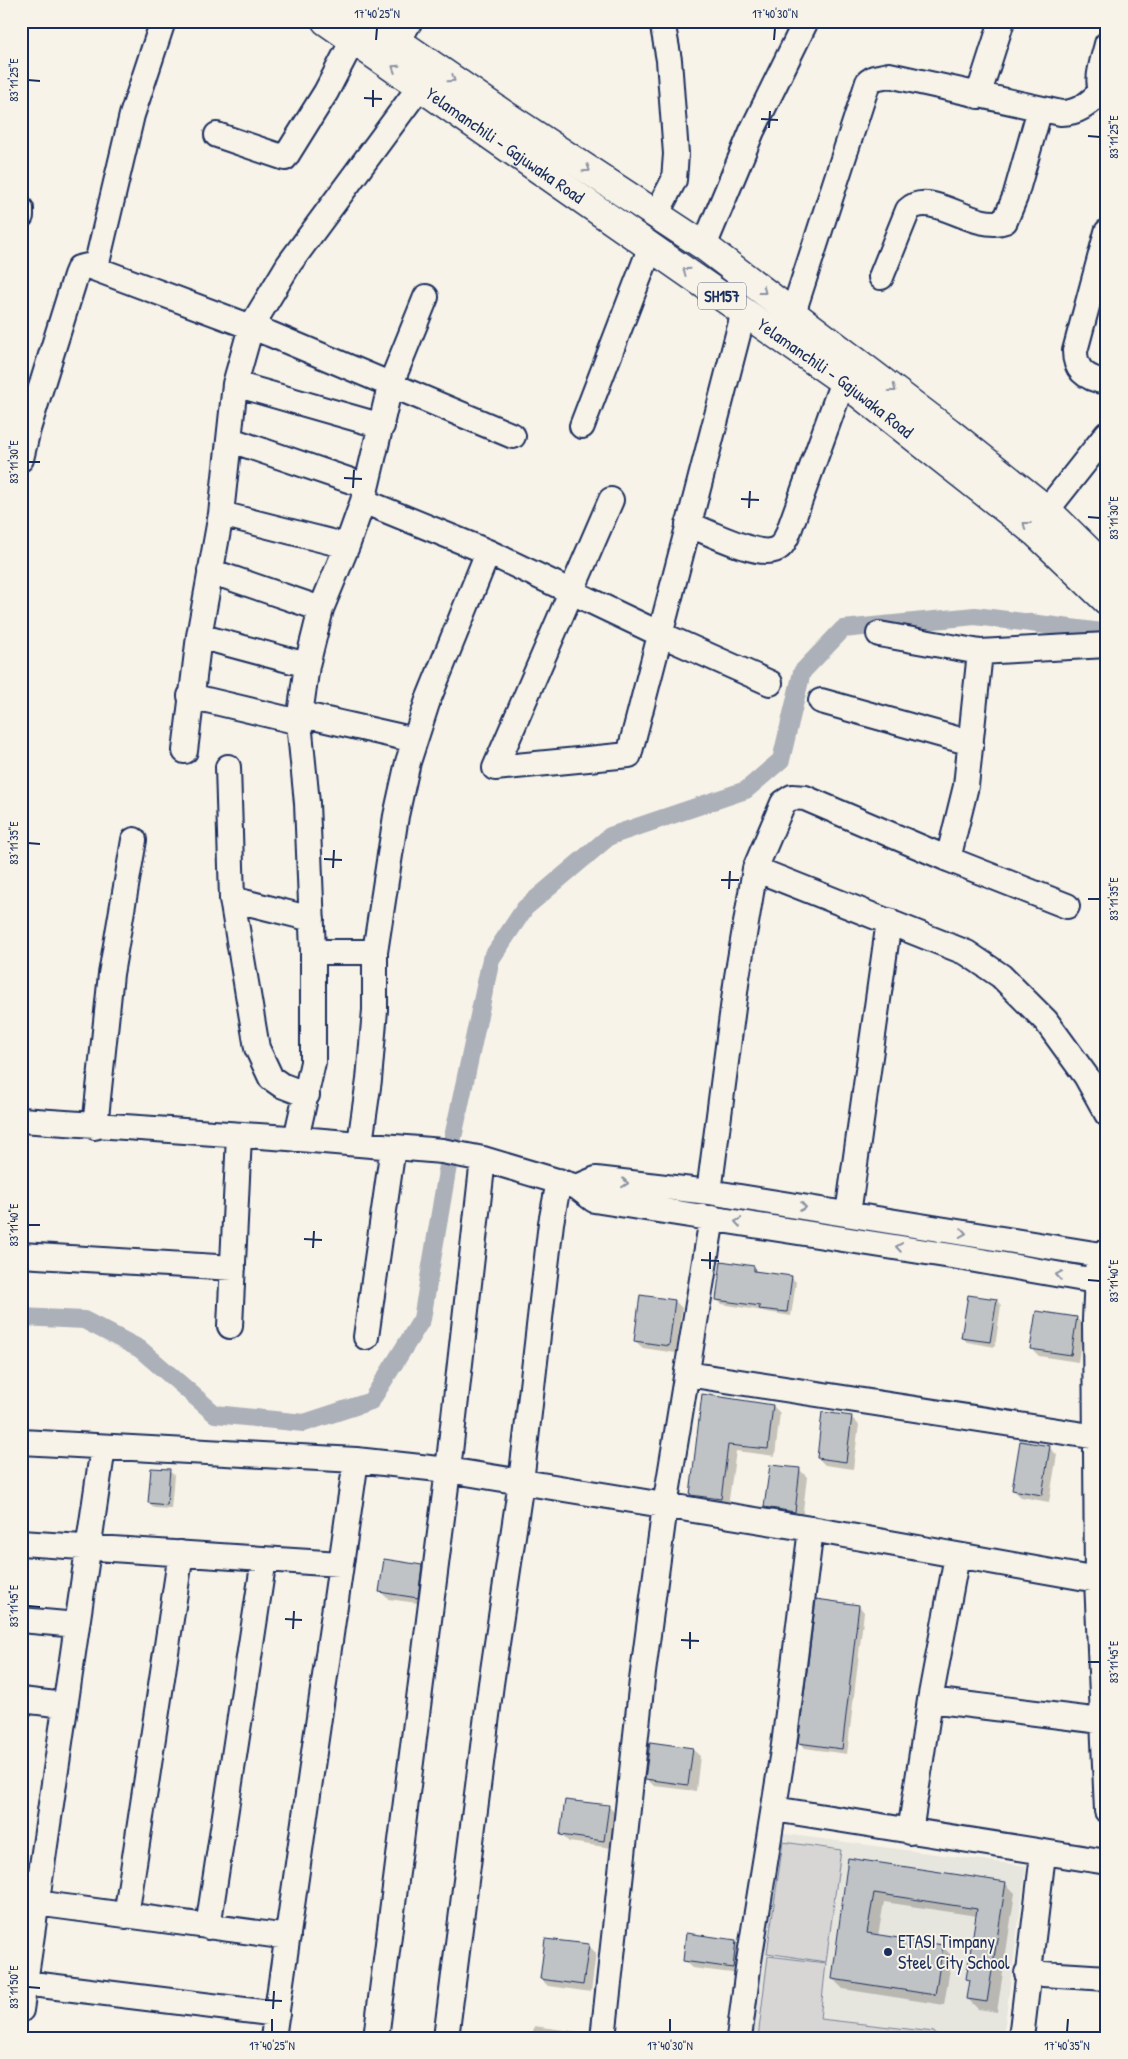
<svg xmlns="http://www.w3.org/2000/svg" width="1128" height="2059" viewBox="0 0 1128 2059" font-family="'Patrick Hand',sans-serif">
<style>
.built{fill:#e6e5de}
.green{fill:#d7d6d4;stroke:#798299}
.shadow{fill:#0003}
.lines{fill:none;stroke-linecap:round;stroke-linejoin:round}
.canal{stroke:#acb0b9;stroke-width:18}
.building{fill:#c0c3c5;stroke:#1b2f5e}
.minor-casing{stroke:#1b2f5e;stroke-width:28}
.major-casing{stroke:#1b2f5e;stroke-width:31}
.minor{stroke:#f7f3e8;stroke-width:24}
.major{stroke:#f7f3e8;stroke-width:28}
.oneway{stroke:#8991a3}
.ticks{fill:none;stroke:#1b2f5e;stroke-width:2}
.poi-dot{fill:#1b2f5e;stroke:#f7f3e8;stroke-width:2}
.labels{text-anchor:middle;stroke-width:4;stroke-linejoin:round;paint-order:stroke}
.shield{fill:#f7f3e8;stroke:#5d6a87;stroke-width:1}
.shield-label{font-size:16px;font-weight:bold;fill:#1b2f5e}
.street-label{font-size:18px;fill:#1b2f5e;stroke:#f7f3e8}
.poi-label{font-size:18px;fill:#1b2f5e;stroke:#f7f3e8;text-anchor:start}
.neatline{fill:none;stroke:#1b2f5e;stroke-width:2}
.ticks-label{font-size:12px;text-anchor:middle;fill:#1b2f5e}
</style>
<rect width="100%" height="100%" fill="#f7f3e8"/>
<filter id="ink" filterUnits="userSpaceOnUse"><feTurbulence type="fractalNoise" baseFrequency=".02" numOctaves="2"/><feDisplacementMap in="SourceGraphic" scale="10" xChannelSelector="R" yChannelSelector="G"/><feConvolveMatrix kernelMatrix="1 2 1 2 8 2 1 2 1" color-interpolation-filters="sRGB"/></filter>
<g filter="url(#ink)">
<path class="built" d="M 777,1833 L 1026,1866 L 1003,2038 L 749,2038 Z"/>
<path class="green" d="M 783,1842 L 841,1850 L 826,1962 L 767,1953 Z
M 768,1956 L 826,1963 L 820,2019 L 934,2032 L 938,2038 L 758,2038 Z"/>
<path class="shadow" d="M 754,1267 L 758,1273 L 791,1277 L 796,1282 L 791,1316 L 722,1304 L 717,1300 Z
M 996,1300 L 1001,1305 L 995,1347 L 967,1342 L 962,1337 Z
M 675,1301 L 682,1308 L 676,1353 L 643,1348 L 635,1341 Z
M 1076,1318 L 1084,1325 L 1078,1362 L 1039,1356 L 1032,1349 Z
M 703,1395 L 773,1406 L 780,1413 L 775,1456 L 736,1451 L 728,1506 L 699,1502 L 692,1495 Z
M 851,1417 L 859,1425 L 853,1469 L 825,1465 L 818,1458 Z
M 1049,1447 L 1057,1455 L 1049,1502 L 1021,1497 L 1013,1490 Z
M 771,1466 L 800,1470 L 807,1477 L 802,1519 L 773,1514 L 766,1507 Z
M 169,1471 L 174,1475 L 171,1509 L 154,1508 L 149,1503 Z
M 421,1567 L 429,1574 L 425,1604 L 388,1599 L 380,1591 Z
M 859,1606 L 864,1612 L 847,1754 L 805,1748 L 799,1743 Z
M 692,1749 L 700,1756 L 696,1791 L 654,1786 L 647,1779 Z
M 608,1806 L 616,1814 L 612,1848 L 569,1842 L 561,1835 Z
M 849,1859 L 1005,1883 L 1015,1893 L 997,2012 L 978,2009 L 968,1999 L 971,1982 L 967,1979 L 977,1916 L 884,1902 L 878,1936 L 942,1946 L 952,1956 L 944,2005 L 843,1989 L 833,1979 Z
M 688,1935 L 736,1941 L 743,1948 L 740,1974 L 692,1968 L 684,1961 Z
M 588,1945 L 596,1953 L 591,1992 L 548,1986 L 541,1979 Z
M 534,2026 L 579,2032 L 585,2038 L 532,2038 Z"/>
<g class="lines">
<path class="canal" d="M 21,1317 L 84,1320 L 140,1349 L 215,1414 L 304,1423 L 371,1401 L 422,1319 L 452,1142 L 491,959 L 525,908 L 610,836 L 746,790 L 781,760 L 802,672 L 843,629 L 975,616 L 1102,632 L 1107,628"/>
</g>
<path class="building" d="M 721,1261 L 754,1266 L 754,1271 L 792,1276 L 787,1312 L 759,1309 L 760,1306 L 716,1300 Z
M 640,1295 L 675,1300 L 669,1346 L 634,1341 Z
M 968,1295 L 997,1299 L 990,1342 L 961,1338 Z
M 1036,1311 L 1077,1317 L 1071,1355 L 1030,1349 Z
M 702,1394 L 773,1405 L 768,1449 L 728,1445 L 721,1499 L 690,1495 Z
M 822,1412 L 852,1416 L 846,1462 L 817,1458 Z
M 1020,1441 L 1050,1446 L 1042,1495 L 1012,1490 Z
M 770,1465 L 800,1468 L 795,1512 L 764,1507 Z
M 151,1468 L 170,1469 L 167,1505 L 148,1503 Z
M 384,1559 L 422,1565 L 418,1598 L 379,1592 Z
M 816,1599 L 859,1605 L 842,1749 L 798,1743 Z
M 650,1742 L 693,1748 L 688,1785 L 645,1779 Z
M 565,1800 L 609,1805 L 604,1841 L 560,1835 Z
M 848,1858 L 1006,1882 L 987,2002 L 967,1999 L 970,1980 L 966,1979 L 977,1909 L 874,1893 L 867,1933 L 943,1945 L 935,1995 L 832,1979 Z
M 686,1933 L 736,1940 L 733,1968 L 683,1961 Z
M 545,1939 L 589,1944 L 583,1985 L 540,1979 Z"/>
<g class="lines">
<defs>
<path id="minor" d="M 397,42 L 410,21
M 1107,44 C 1103,61 1092,87 1107,100
M 978,96 L 1002,21
M 217,135 L 285,158 L 326,92 L 353,40
M 21,209 L 21,216
M 656,215 L 674,180 L 676,154 L 669,60 L 662,21
M 1107,232 L 1075,351 C 1075,371 1087,379 1107,382
M 704,246 L 752,131 L 806,21
M 96,267 L 132,115 L 163,21
M 881,277 L 908,210 C 931,188 975,233 1005,221 L 1015,197 L 1040,109
M 793,313 L 868,82 L 874,78 L 889,75 L 1061,113 C 1079,113 1088,104 1101,92
M 235,384 L 382,426
M 582,426 L 651,246
M 231,440 L 366,486
M 21,459 L 28,429 L 76,275 L 79,268 L 88,266 L 270,334 L 513,436
M 611,500 L 495,768 L 629,755 L 744,311
M 363,501 L 488,552 L 660,634 L 770,683
M 1047,510 L 1107,434
M 688,524 C 706,531 757,557 774,550 C 781,548 784,542 787,536 L 843,381
M 347,546 L 363,501 L 390,386 L 426,297
M 210,571 L 321,609
M 879,634 L 980,652
M 199,636 L 307,665
M 190,696 L 299,722
M 821,701 L 971,743
M 300,714 L 415,740
M 185,751 L 199,636 L 221,514
M 228,767 L 232,899 L 257,1048 L 271,1078 L 281,1085 L 307,1095
M 948,859 L 1067,906
M 755,869 L 783,803 L 792,797 L 805,798 L 948,859 L 966,786 L 980,652 L 1107,645
M 232,899 L 312,919
M 375,952 L 313,952 L 307,803 L 299,722 L 307,665 L 321,609 L 347,546 L 221,514 L 235,384 L 251,327 L 289,264 L 421,85
M 21,1120 L 288,1138 L 442,1151 L 483,1159 L 577,1187 L 594,1200 L 964,1258 L 1107,1283
M 95,1127 L 111,974 L 134,840
M 296,1139 L 313,1062 L 313,952
M 360,1143 L 369,1080 L 375,1010 L 375,952 L 396,816 L 408,762 L 428,700 L 488,552
M 577,1187 L 596,1179 L 709,1192 L 1107,1256
M 709,1192 L 737,977 L 755,869 L 967,953 L 1001,976 L 1046,1021 L 1086,1076 L 1107,1114
M 848,1214 L 889,921
M 1098,1254 L 1095,1320 L 1097,1580 L 1107,1811
M 21,1255 L 233,1268
M 230,1326 L 239,1136
M 366,1337 L 393,1147
M 687,1374 L 1097,1437
M 21,1442 L 356,1460 L 448,1470 L 811,1529 L 1097,1580
M 21,1543 L 340,1564
M 21,1620 L 77,1625
M 21,1700 L 65,1705
M 930,1700 L 1101,1721
M 774,1809 L 1107,1862
M 910,1832 L 930,1700 L 957,1556
M 36,1903 L 288,1937
M 126,1916 L 181,1553
M 208,1927 L 264,1559
M 1027,1973 L 1107,1978
M 24,1983 L 277,2014
M 21,2010 L 103,1447
M 273,2038 L 356,1460
M 376,2038 L 448,1470 L 483,1159
M 446,2038 L 491,1684 L 521,1482 L 551,1223 L 559,1181
M 603,2038 L 642,1680 L 665,1506 L 712,1218
M 739,2038 L 749,1961 L 784,1745 L 811,1529
M 1021,2038 L 1043,1854"/>
<g id="major">
<path id="s1" d="M 326,21 L 843,381 L 1036,533 L 1107,601"/>
<path d="M 368,21 L 502,113 L 704,246 L 949,432 L 1047,510 L 1107,569"/>
</g>
</defs>
<use href="#minor" class="minor-casing"/>
<use href="#major" class="major-casing"/>
<use href="#minor" class="minor"/>
<use href="#major" class="major"/>
</g>
<defs><path id="oneway-chevron" d="M-2-3.5L2.5 0L-2 3.5" fill="none" stroke-width="1.6" stroke-linecap="round" stroke-linejoin="round" transform="scale(1.25)"/></defs>
<g class="oneway">
<use href="#oneway-chevron" transform="translate(395 68) rotate(-147)"/>
<use href="#oneway-chevron" transform="translate(452 79) rotate(34)"/>
<use href="#oneway-chevron" transform="translate(587 169) rotate(33)"/>
<use href="#oneway-chevron" transform="translate(686 271) rotate(-145)"/>
<use href="#oneway-chevron" transform="translate(763 291) rotate(37)"/>
<use href="#oneway-chevron" transform="translate(893 389) rotate(37)"/>
<use href="#oneway-chevron" transform="translate(1026 525) rotate(-142)"/>
<use href="#oneway-chevron" transform="translate(625 1183) rotate(6)"/>
<use href="#oneway-chevron" transform="translate(803 1207) rotate(9)"/>
<use href="#oneway-chevron" transform="translate(738 1222) rotate(-171)"/>
<use href="#oneway-chevron" transform="translate(963 1233) rotate(9)"/>
<use href="#oneway-chevron" transform="translate(899 1247) rotate(-171)"/>
<use href="#oneway-chevron" transform="translate(1059 1275) rotate(-170)"/>
</g>
</g>
<path class="ticks" d="M 376,40 L 377,28M 774,40 L 775,28M 28,80 L 40,81M 364,98 L 382,99M 373,107 L 373,90M 761,119 L 778,120M 769,128 L 770,111M 1088,136 L 1100,137M 28,462 L 40,462M 344,478 L 362,479M 353,488 L 354,470M 741,499 L 759,500M 749,508 L 750,491M 1088,517 L 1100,518M 28,843 L 40,844M 324,859 L 342,860M 333,868 L 334,850M 721,880 L 739,880M 729,889 L 730,871M 1088,899 L 1100,899M 28,1225 L 40,1225M 304,1239 L 322,1240M 313,1248 L 314,1231M 701,1260 L 719,1261M 710,1269 L 710,1252M 1088,1280 L 1100,1281M 28,1606 L 40,1607M 285,1619 L 302,1620M 293,1629 L 294,1611M 681,1640 L 699,1641M 690,1649 L 690,1632M 1088,1662 L 1100,1662M 28,1987 L 40,1988M 265,2000 L 282,2001M 273,2009 L 274,1991M 272,2032 L 272,2019M 670,2032 L 670,2019M 1067,2032 L 1068,2019"/>
<circle class="poi-dot" cx="888" cy="1952" r="5"/>
<g class="labels">
<rect class="shield" x="698" y="282.5" width="48" height="27" rx="4"/>
<g class="shield-label">
<text x="722" y="302">SH157</text>
</g>
<g class="street-label">
<text dy="6" stroke="none"><textPath href="#s1" startOffset="218">Yelamanchili - Gajuwaka Road</textPath></text>
<text dy="6" stroke="none"><textPath href="#s1" startOffset="622">Yelamanchili - Gajuwaka Road</textPath></text>
</g>
<g class="poi-label">
<text x="898" y="1948">ETASI Timpany<tspan x="898" dy="21">Steel City School</tspan></text>
</g>
</g>
<rect width="1128" height="2059" fill="none" stroke="#f7f3e8" stroke-width="55"/>
<rect x="28" y="28" width="1072" height="2004" class="neatline"/>
<g class="ticks-label">
<text x="377" y="18">17°40'25"N</text>
<text x="775" y="18">17°40'30"N</text>
<text transform="translate(14 80) rotate(-90)" y="4">83°11'25"E</text>
<text transform="translate(1114 137) rotate(-90)" y="4">83°11'25"E</text>
<text transform="translate(14 462) rotate(-90)" y="4">83°11'30"E</text>
<text transform="translate(1114 518) rotate(-90)" y="4">83°11'30"E</text>
<text transform="translate(14 843) rotate(-90)" y="4">83°11'35"E</text>
<text transform="translate(1114 899) rotate(-90)" y="4">83°11'35"E</text>
<text transform="translate(14 1225) rotate(-90)" y="4">83°11'40"E</text>
<text transform="translate(1114 1281) rotate(-90)" y="4">83°11'40"E</text>
<text transform="translate(14 1606) rotate(-90)" y="4">83°11'45"E</text>
<text transform="translate(1114 1662) rotate(-90)" y="4">83°11'45"E</text>
<text transform="translate(14 1987) rotate(-90)" y="4">83°11'50"E</text>
<text x="272" y="2050">17°40'25"N</text>
<text x="670" y="2050">17°40'30"N</text>
<text x="1067" y="2050">17°40'35"N</text>
</g>
</svg>
